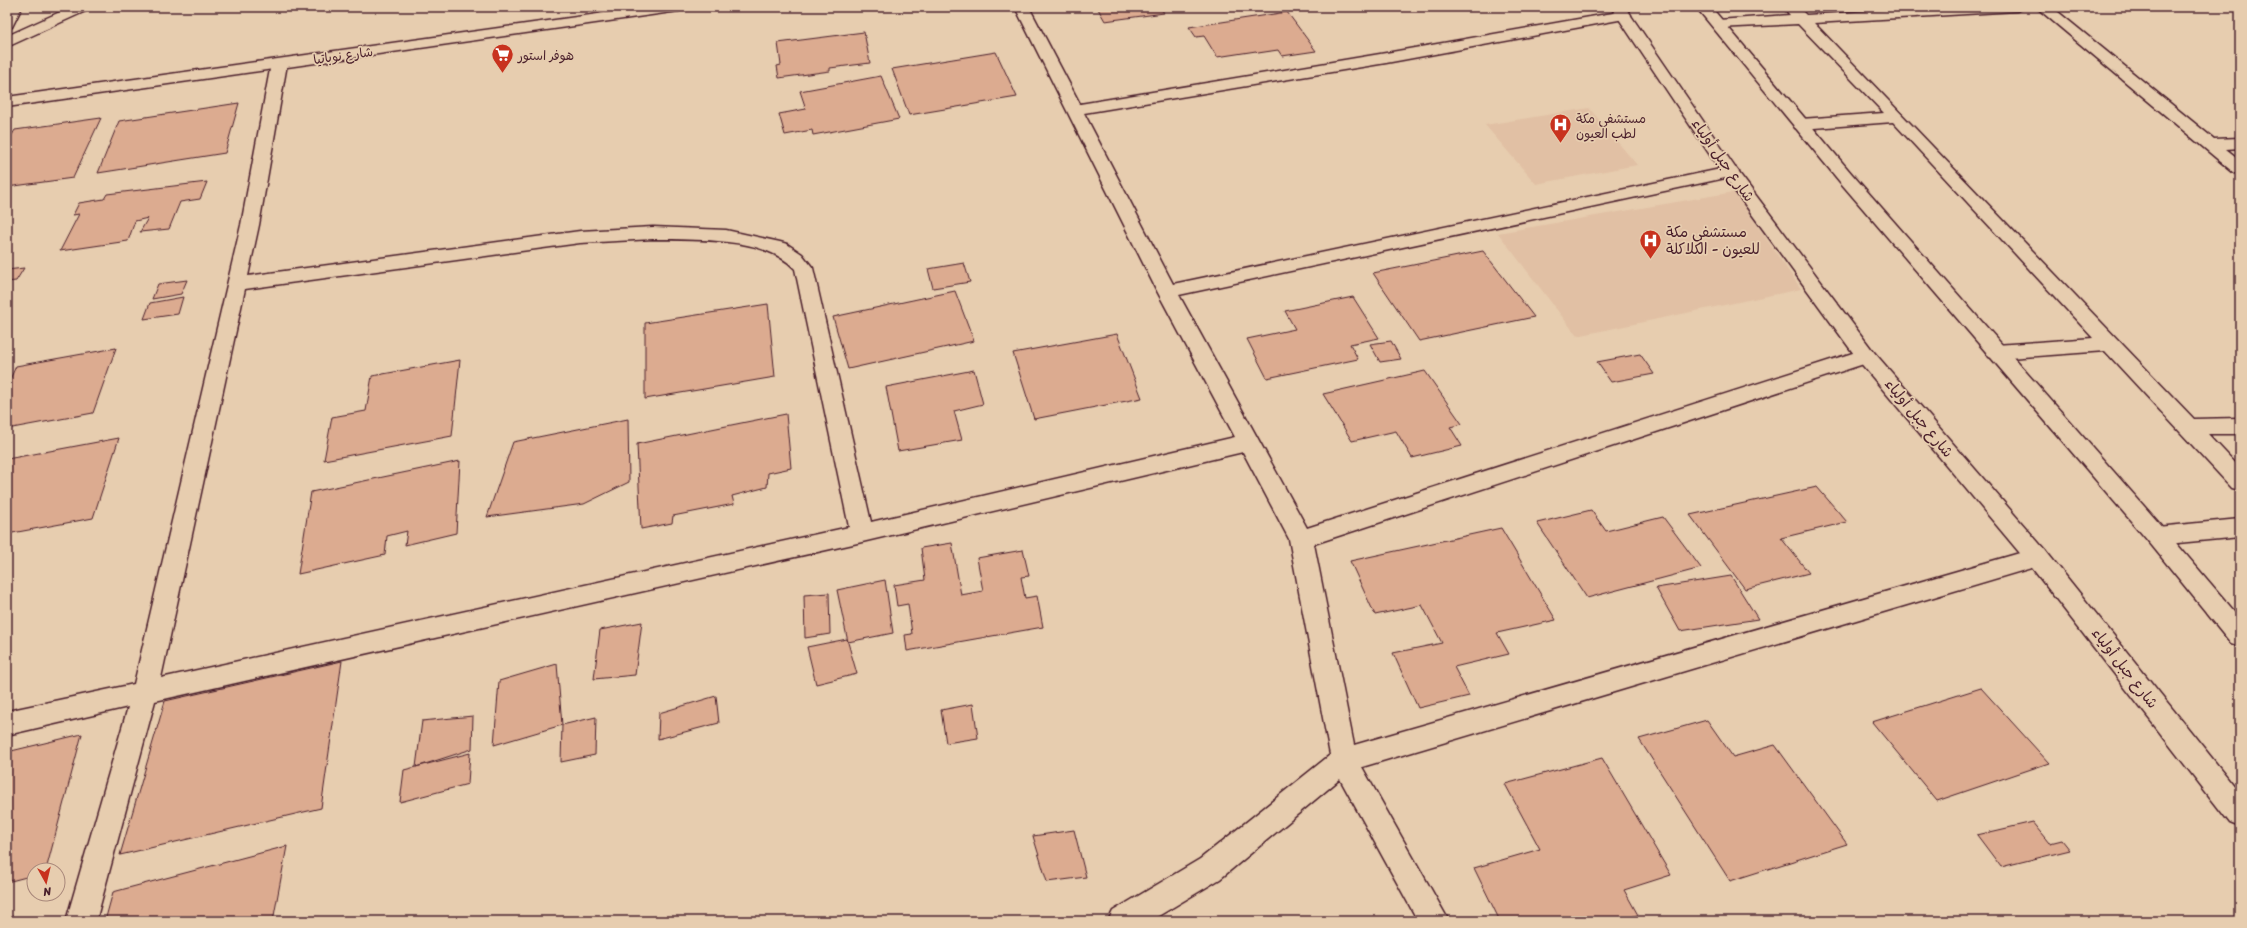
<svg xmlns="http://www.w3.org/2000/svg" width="2247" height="928" viewBox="0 0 2247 928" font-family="Sriracha,'Playpen Sans Arabic',sans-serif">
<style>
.built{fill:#e1c0a4}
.building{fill:#dcab90;stroke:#4a1f2b}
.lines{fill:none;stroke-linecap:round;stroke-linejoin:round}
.minor-casing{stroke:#4a1f2b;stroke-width:3}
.tertiary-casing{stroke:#4a1f2b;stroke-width:3}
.primary-casing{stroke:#4a1f2b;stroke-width:3}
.minor{fill:#e7cdaf;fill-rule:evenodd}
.tertiary{fill:#e7cdaf;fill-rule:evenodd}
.primary{fill:#e7cdaf;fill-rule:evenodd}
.labels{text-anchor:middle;stroke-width:3.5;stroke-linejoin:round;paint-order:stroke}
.far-street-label{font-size:13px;fill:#4a1f2b;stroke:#e7cdaf}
.far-poi-label{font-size:13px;fill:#4a1f2b;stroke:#e7cdaf;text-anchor:start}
.street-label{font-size:15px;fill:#4a1f2b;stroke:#e7cdaf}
.poi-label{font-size:15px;fill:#4a1f2b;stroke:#e7cdaf;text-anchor:start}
</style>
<rect width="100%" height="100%" fill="#e7cdaf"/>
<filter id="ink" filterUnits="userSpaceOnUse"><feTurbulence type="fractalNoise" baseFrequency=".025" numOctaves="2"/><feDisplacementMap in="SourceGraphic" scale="8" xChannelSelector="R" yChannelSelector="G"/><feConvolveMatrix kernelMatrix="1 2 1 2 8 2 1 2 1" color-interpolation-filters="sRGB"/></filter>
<g filter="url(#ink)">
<path class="built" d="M 1589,108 L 1637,165 L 1536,184 L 1485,125 Z
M 1734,192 L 1801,289 L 1577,336 L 1498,233 Z"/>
<path class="building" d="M 1097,7 L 1160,7 L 1164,13 L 1105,21 Z
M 1287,12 L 1316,51 L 1282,56 L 1278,50 L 1258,53 L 1256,51 L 1217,57 L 1204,36 L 1196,37 L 1189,27 Z
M 864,32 L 870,63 L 830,68 L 830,71 L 779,78 L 777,66 L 781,65 L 778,43 Z
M 996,52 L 1017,97 L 909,115 L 892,69 Z
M 881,76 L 899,119 L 813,135 L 812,130 L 785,135 L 779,114 L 806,109 L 800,91 Z
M 239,103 L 225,153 L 98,173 L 119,121 Z
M 101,118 L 73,178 L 7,187 L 7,143 L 15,130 Z
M 207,182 L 200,199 L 180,202 L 169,229 L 140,232 L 148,218 L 135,221 L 128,241 L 60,251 L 79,214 L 73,215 L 79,203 L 104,199 L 107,194 Z
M 1483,251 L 1534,317 L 1419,341 L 1373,273 Z
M 964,263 L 970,282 L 933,288 L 928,269 Z
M 24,268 L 16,281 L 7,282 L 7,270 Z
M 187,280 L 181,294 L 152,299 L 158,284 Z
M 955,291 L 974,341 L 848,369 L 833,317 Z
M 183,297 L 178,314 L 144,319 L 150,303 Z
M 1353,297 L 1379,338 L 1350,344 L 1358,359 L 1267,378 L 1247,339 L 1295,329 L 1285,311 Z
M 768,304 L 775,377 L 645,399 L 645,323 Z
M 1117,334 L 1142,398 L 1034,419 L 1013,353 Z
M 1391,341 L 1401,359 L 1380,362 L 1370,344 Z
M 116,348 L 93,413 L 7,429 L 7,386 L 16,366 Z
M 1640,354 L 1654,374 L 1611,382 L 1597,362 Z
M 460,360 L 452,436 L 324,460 L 332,417 L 366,411 L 372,376 Z
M 974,370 L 983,404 L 954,411 L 962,440 L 898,451 L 886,387 Z
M 1425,371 L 1462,424 L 1450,427 L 1462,446 L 1412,458 L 1396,431 L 1352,441 L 1323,394 Z
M 786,414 L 791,468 L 768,473 L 767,487 L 732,496 L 734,504 L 673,516 L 672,523 L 641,529 L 637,444 Z
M 628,419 L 629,482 L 584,504 L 487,517 L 513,442 Z
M 119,438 L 93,518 L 7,534 L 7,459 Z
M 460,461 L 456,533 L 405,545 L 407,531 L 387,536 L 385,555 L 298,574 L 311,492 Z
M 1817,487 L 1847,522 L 1781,538 L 1809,573 L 1745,589 L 1690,515 Z
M 1591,510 L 1606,531 L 1663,517 L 1701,568 L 1587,598 L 1537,523 Z
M 1501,528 L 1556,620 L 1497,633 L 1509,654 L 1454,667 L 1469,696 L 1418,708 L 1393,653 L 1442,643 L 1422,605 L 1375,615 L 1350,561 Z
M 952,543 L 961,595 L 983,591 L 977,558 L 1023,550 L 1029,576 L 1021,577 L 1025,598 L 1037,596 L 1043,627 L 907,651 L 905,635 L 912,634 L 908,604 L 897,606 L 894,585 L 925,580 L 921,548 Z
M 1731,576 L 1758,619 L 1680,631 L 1656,588 Z
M 885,580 L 893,633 L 848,642 L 837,590 Z
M 829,593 L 830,634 L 805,638 L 804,595 Z
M 642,622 L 635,675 L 594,679 L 600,630 Z
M 847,639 L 857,674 L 816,684 L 807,647 Z
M 342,661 L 321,808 L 120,855 L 165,701 Z
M 557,664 L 562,725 L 494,745 L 499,681 Z
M 1981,688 L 2049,763 L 1937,801 L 1872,722 Z
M 716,696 L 719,723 L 658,739 L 659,713 Z
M 973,704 L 978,738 L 946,743 L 941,710 Z
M 473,716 L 472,749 L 416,767 L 422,721 Z
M 596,717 L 595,755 L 561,762 L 562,725 Z
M 1707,720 L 1733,757 L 1775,745 L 1847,844 L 1730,881 L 1639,739 Z
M 82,734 L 46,870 L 34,870 L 34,875 L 7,882 L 7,752 Z
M 470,753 L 468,784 L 400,802 L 404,770 Z
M 1602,758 L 1671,875 L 1624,890 L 1638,915 L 1617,921 L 1500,921 L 1474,868 L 1540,849 L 1505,784 Z
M 2033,822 L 2050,843 L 2062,840 L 2070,850 L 2001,867 L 1977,835 Z
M 1074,830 L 1086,877 L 1047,882 L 1033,836 Z
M 287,846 L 273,921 L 105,921 L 113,892 Z"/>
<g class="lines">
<defs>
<path id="minor" d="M 8,7 L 22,7 L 12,27 L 7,28 Z
M 71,7 L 90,7 L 88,10 L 7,47 L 7,36 Z
M 1015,7 L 1029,7 L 1080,104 L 1386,53 L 1624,11 L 1629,12 L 1631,15 L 1629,18 L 1624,19 L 1386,63 L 1084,113 L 1173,284 L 1730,167 L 1736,168 L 1739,172 L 1736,176 L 1730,177 L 1179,295 L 1307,528 L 1859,351 L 1866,349 L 1873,351 L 1876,356 L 1873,361 L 1314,544 L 1354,745 L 2037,548 L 2045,550 L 2049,557 L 2045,564 L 1362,767 L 1449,921 L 1418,921 L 1340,779 L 1220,879 L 1150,921 L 1108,921 L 1113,911 L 1200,859 L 1330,755 L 1289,539 L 1243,452 L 862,542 L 155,701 L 96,921 L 66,921 L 128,707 L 7,735 L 7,711 L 134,684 L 241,225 L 271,64 L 273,61 L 285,61 L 287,64 L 259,225 L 248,276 L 580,231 L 653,227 L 726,230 L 780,242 L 787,244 L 802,254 L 813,268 L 871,522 L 1235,437 L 1157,291 ZM 653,239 C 695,240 765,236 795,269 L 849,527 L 161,678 L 245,289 L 580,243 Z
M 1783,7 L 1798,7 L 1806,15 L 1939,7 L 2024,7 L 2017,11 L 1814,23 L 2194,419 L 2240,418 L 2240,434 L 2208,434 L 2240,468 L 2240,490 L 2232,488 L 2105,351 L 1996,359 L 1989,357 L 1986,352 L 1989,347 L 1996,345 L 2093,338 L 1893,122 L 1801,129 L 1795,128 L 1793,124 L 1795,120 L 1801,119 L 1884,113 L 1798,24 L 1718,28 L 1713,27 L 1711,24 L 1713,21 L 1718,20 L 1790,15 Z
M 2036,7 L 2052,7 L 2214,139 L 2240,138 L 2240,148 L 2226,149 L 2240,160 L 2240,174 L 2234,173 Z
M 2240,519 L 2240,537 L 2157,545 L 2149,542 L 2145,536 L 2149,530 L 2157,527 Z"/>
<path id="tertiary" d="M 648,7 L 686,7 L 679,11 L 7,107 L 7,97 Z"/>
<path id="primary" d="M 1611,7 L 1625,7 L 1736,169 L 1873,351 L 2045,550 L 2240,793 L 2240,827 L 2230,823 L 2029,564 L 1859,361 L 1724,176 Z
M 1696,7 L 1711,7 L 1852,174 L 2165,530 L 2240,618 L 2240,646 L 2231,643 L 2149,542 L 1840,182 Z"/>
</defs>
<use href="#minor" class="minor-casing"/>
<use href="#tertiary" class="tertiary-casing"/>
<use href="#primary" class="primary-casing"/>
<use href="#minor" class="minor"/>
<use href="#tertiary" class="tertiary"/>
<use href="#primary" class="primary"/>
</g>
</g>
<defs>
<symbol id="supermarket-pin" viewBox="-11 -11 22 30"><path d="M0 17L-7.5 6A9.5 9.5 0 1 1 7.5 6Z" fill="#c8321e" stroke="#e7cdaf"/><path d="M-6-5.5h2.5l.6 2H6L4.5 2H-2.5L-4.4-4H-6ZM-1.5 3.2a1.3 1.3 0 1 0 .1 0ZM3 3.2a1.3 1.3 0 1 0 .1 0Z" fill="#fff"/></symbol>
<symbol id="hospital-pin" viewBox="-11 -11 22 30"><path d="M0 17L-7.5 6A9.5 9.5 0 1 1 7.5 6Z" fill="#c8321e" stroke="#e7cdaf"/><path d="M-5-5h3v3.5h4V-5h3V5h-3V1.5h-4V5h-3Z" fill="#fff"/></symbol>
</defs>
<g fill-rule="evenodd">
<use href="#supermarket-pin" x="490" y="42" width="25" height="34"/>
<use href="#hospital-pin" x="1548" y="112" width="25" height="34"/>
<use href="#hospital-pin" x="1638" y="228" width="25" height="34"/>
</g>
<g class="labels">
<g class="far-street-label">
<text transform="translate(343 55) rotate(-8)" y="5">شارع نوباتيا</text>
</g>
<g class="far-poi-label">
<text x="518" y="60">هوفر استور</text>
<text x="1576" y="123">مستشفى مكة<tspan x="1576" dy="15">لطب العيون</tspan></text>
</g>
<g class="street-label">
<text transform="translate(1723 160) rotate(55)" y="5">شارع جبل أولياء</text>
<text transform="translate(1919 418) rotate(50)" y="5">شارع جبل أولياء</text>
<text transform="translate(2125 668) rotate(52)" y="5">شارع جبل أولياء</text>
</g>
<g class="poi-label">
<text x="1666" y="237">مستشفى مكة<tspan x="1666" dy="17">للعيون - الكلاكلة</tspan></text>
</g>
</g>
<rect width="2247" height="928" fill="none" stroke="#e7cdaf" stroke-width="24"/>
<rect x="12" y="12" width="2223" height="904" fill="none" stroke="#4a1f2b" stroke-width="1.5" filter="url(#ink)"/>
<g transform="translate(46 882) rotate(172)"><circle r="19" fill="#e7cdaf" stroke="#a8877a"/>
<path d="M0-3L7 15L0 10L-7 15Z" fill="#c8321e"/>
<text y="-6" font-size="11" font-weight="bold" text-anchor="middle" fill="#4a1f2b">N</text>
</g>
</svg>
